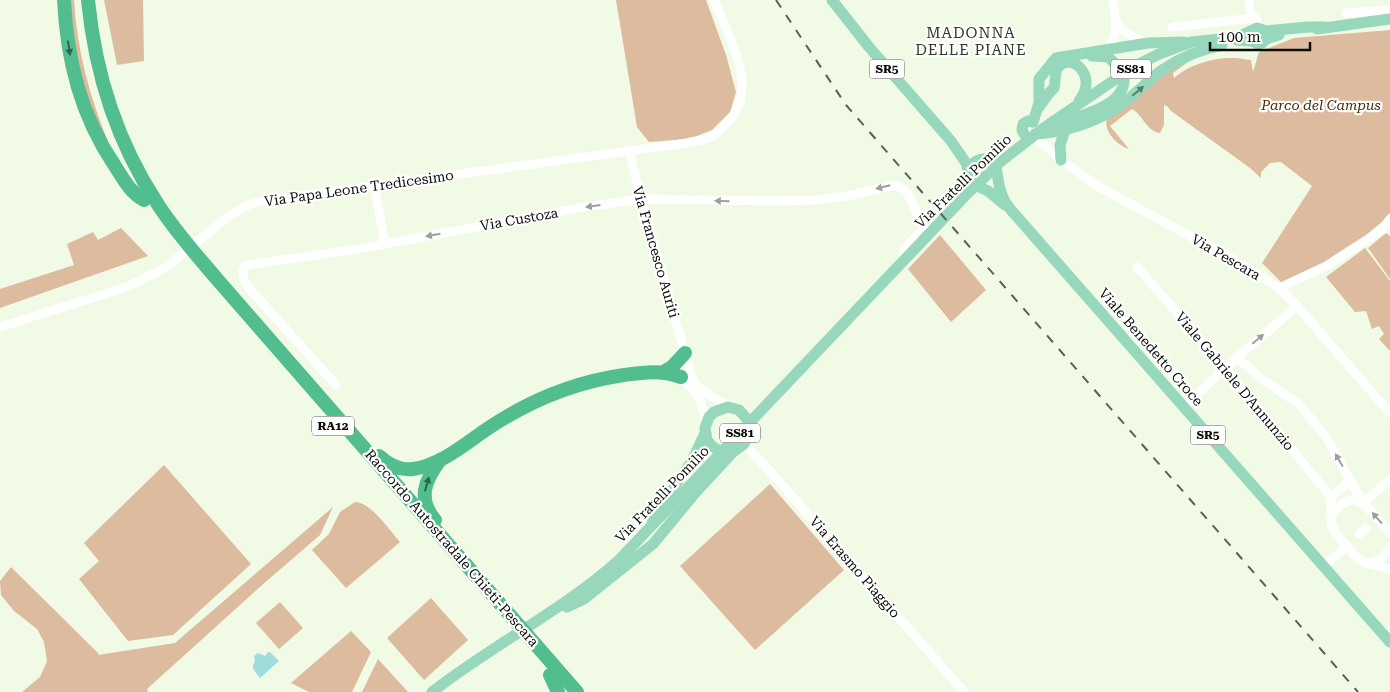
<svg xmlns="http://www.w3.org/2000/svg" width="1390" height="692" font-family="'Roboto Serif',serif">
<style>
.green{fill:#ddbb9e}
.water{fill:#9fdcdc}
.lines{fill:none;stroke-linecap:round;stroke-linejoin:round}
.minor{stroke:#fff;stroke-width:9}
.major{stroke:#97d8bc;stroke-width:11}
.highway{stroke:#52be8f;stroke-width:14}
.rail{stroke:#5a6055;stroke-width:2;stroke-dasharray:9 9;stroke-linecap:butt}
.oneway{fill:#2e664c}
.oneway2{fill:#587d6b}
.oneway3{fill:#9d9f9c}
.labels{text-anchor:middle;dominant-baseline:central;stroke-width:4.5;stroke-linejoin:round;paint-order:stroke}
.shield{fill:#fff;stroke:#545652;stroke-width:1}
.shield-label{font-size:12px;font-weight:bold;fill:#0b0e08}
.park-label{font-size:14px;font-style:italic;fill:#4f2b02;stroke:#fff}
.street-label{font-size:14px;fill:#0b0e08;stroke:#fff}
.neighbourhood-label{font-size:15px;letter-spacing:1px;fill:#313829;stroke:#fff}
</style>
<rect width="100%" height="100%" fill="#f0fae5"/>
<g class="green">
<path d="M66,0H74C77,51 90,99 110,146L85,105Z"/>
<polygon points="104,0 143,0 144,61 117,65"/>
<polygon points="616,0 706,0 726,55 736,92 730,112 712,130 689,139 649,142 637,127"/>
<path d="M1390,30V213L1384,220L1336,260L1282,283L1262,263L1312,186L1281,162L1270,163L1261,172V178L1250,168L1171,111L1167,106L1164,105V125L1160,133C1146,131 1143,115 1132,109L1110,126L1129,149C1117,145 1103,131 1107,118L1144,87L1190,59L1188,62L1173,73L1174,78C1189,64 1215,57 1235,58C1240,58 1246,60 1251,60L1253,72L1259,52L1294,38Z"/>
<polygon points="121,228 148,256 0,308 0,289 74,265 67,244 93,232 98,240"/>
<polygon points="1386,233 1390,236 1390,279 1368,248"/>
<polygon points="940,235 986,290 951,322 908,269"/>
<polygon points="1365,248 1390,281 1390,351 1379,339 1384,334 1379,326 1372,329 1366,311 1355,312 1326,277"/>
<polygon points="164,465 251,564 173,635 128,641 79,579 99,561 84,543"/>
<polygon points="770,484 844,570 755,650 680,566"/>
<path d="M355,502C371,502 390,531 400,542L346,588L312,550L329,534L340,512Z"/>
<polygon points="333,507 320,535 262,585 147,689 148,692 22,692 40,677 47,661 44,642 37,629 14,611 1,595 0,581 11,567 99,654 98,655 175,643"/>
<polygon points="431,598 468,640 424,680 387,638"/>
<polygon points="280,602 303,628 279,649 256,623"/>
<polygon points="351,631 371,652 352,692 309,692 291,683"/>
<polygon points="378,659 408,692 362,692"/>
</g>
<polygon class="water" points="268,652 270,652 279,661 260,678 253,669 253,665 255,661 254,656 258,653 265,656"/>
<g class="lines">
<g class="minor">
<polyline points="1249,0 1250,14 1256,18"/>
<polyline points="1346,13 1388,10"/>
<path d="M1115,22C1125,33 1133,38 1147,43"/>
<polyline points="1172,27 1256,18 1257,28"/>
<path d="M1109,48C1119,34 1115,16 1113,0"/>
<polyline points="1033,135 1061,160 1099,187 1229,257 1279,288 1297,306 1390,413"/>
<polyline points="629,150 641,199 692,378 697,385"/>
<polyline points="374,185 385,244"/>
<polyline points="1137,267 1225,368 1331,497 1331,517"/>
<polyline points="1279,288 1326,266 1382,230 1390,219"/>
<path d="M0,327L127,287L165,268L230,215L248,205L262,201L687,143C693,141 700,141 706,139C715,136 724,127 730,120C759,86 728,35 714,0"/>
<polyline points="1237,357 1264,381 1298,403 1326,437 1363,503"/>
<path d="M686,383C699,394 704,407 706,424"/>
<polyline points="692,383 717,400 732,407"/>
<path d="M336,385L248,287C243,281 240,271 247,265L358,249L584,207L641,199L777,201L816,200L852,195L894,185C915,190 912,214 925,227L904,249V263"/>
<polyline points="1184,407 1225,368 1297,306"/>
<polyline points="744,444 770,471 964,692"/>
<polyline points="1331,497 1345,485 1349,477"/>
<polyline points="1363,503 1390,479"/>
<path d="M1390,533C1372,513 1354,480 1331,517L1332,526L1336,534L1356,557L1365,563L1390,569"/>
<polyline points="1359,534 1366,528"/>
<path d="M1368,563C1378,562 1386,556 1390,547"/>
<polyline points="1323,567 1347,546"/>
</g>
<g class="major">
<polyline points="832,0 869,47 951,141 966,163 970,177 973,184 988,191 1005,205"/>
<polyline points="1317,29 1390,19"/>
<polyline points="1237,40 1252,41 1258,44 1262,43 1266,39 1279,35"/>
<polyline points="1092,56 1108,57 1119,67"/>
<path d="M1039,107L1050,92L1054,88C1056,82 1054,75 1057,69C1069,50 1100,75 1079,101"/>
<polyline points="1033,122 1039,103 1039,79 1056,58 1148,43 1184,42"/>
<path d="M1056,123C1077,117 1124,107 1124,80"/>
<polyline points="1024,134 1022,130 1023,124 1028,121 1033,122"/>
<path d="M1035,134C1062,132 1091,124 1115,109C1132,98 1146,82 1162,70C1180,58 1201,49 1222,45"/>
<polyline points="1061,160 1060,145 1065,130"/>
<path d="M969,172C971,166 973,162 979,160C1000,152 996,178 1000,189C1002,196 1006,204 1011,210L1390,642"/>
<polyline points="652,519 692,461 705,433"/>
<polyline points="567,607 584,599 653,544 696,492 733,452 744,444 749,434 750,429 747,419 739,410 728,407 714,412 709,417 705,428 707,440 712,446 718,450 729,452"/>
<path d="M432,692C492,645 562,611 619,560L966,195L999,163L1045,127L1135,66L1159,54L1191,42L1238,37L1257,28L1266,31L1308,27H1325"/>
</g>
<g class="highway">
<path d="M64,0C67,61 81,116 115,166C124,180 130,192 144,200"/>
<path d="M88,0C95,72 117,142 157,203C174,230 195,253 216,278L577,692"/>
<polyline points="663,372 672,367 685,353"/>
<path d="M379,456C389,465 400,471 413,469C442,465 467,442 490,427C531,400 575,382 624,375C646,372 660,370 681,377"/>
<path d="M435,520C417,499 425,480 440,460"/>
<polyline points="550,675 558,692"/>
</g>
<polyline class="rail" points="776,0 846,105 1358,692"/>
</g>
<defs><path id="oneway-solid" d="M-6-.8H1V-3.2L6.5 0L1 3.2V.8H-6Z" transform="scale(1.25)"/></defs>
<g class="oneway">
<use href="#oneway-solid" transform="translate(69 48) rotate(81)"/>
<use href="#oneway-solid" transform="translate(427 484) rotate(-74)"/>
</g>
<use class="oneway2" href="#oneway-solid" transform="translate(1138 91) rotate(-40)"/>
<g class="oneway3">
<use href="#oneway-solid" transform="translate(883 187) rotate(166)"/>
<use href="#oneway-solid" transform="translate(722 201) rotate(-179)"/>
<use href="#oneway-solid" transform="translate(593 206) rotate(172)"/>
<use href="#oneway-solid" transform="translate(433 235) rotate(170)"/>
<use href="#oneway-solid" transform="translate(1258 339) rotate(-40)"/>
<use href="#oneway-solid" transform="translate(1339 460) rotate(-120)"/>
<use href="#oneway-solid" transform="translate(1377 518) rotate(-131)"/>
</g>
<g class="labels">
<g class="shield">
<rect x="869.5" y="59.5" width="35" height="19" rx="4"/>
<rect x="1111" y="59.5" width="40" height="19" rx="4"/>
<rect x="312" y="416.5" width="42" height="19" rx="4"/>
<rect x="720" y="423.5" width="40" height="19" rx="4"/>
<rect x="1190.5" y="425.5" width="35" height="19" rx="4"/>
</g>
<g class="shield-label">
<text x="887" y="69">SR5</text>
<text x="1131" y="69">SS81</text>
<text x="333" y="426">RA12</text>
<text x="740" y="433">SS81</text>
<text x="1208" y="435">SR5</text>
</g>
<g class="park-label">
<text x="1321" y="105">Parco del Campus</text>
</g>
<g class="street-label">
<text transform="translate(963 181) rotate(-44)">Via Fratelli Pomilio</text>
<text transform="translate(359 188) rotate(-8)">Via Papa Leone Tredicesimo</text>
<text transform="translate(519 219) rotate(-10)">Via Custoza</text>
<text transform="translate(656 252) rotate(74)">Via Francesco Auriti</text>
<text transform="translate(1226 257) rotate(30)">Via Pescara</text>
<text transform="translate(1151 347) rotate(49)">Viale Benedetto Croce</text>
<text transform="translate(1235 381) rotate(50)">Viale Gabriele D'Annunzio</text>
<text transform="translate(662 494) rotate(-46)">Via Fratelli Pomilio</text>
<text transform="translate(452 548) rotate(49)">Raccordo Autostradale Chieti-Pescara</text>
<text transform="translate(855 567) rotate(49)">Via Erasmo Piaggio</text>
</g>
<g class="neighbourhood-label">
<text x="971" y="33">MADONNA<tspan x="971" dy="17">DELLE PIANE</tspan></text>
</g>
</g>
<path d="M1210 42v8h100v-8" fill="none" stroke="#0b0e08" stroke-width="2.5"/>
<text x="1218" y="42" font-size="15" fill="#0b0e08" stroke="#ffffff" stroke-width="4" paint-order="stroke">100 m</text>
</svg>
